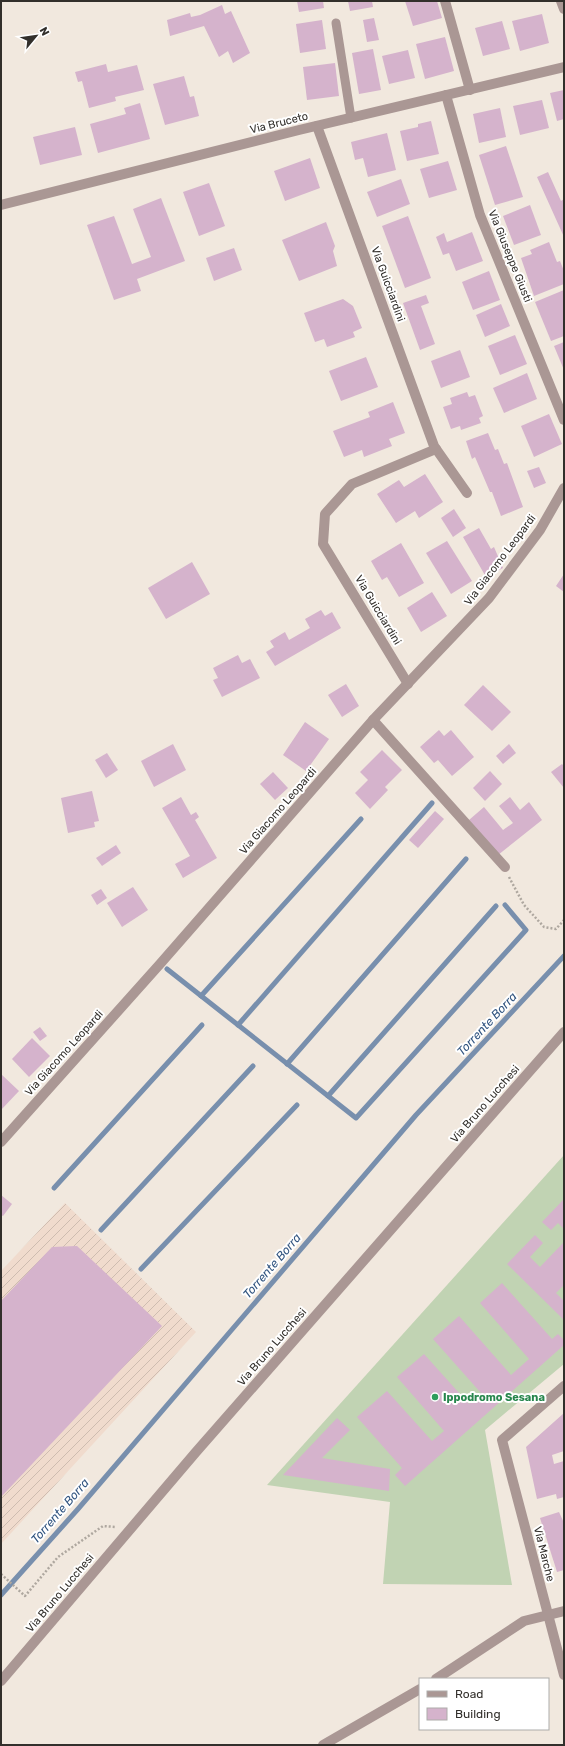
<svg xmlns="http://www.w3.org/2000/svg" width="565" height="1746" font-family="Rubik,sans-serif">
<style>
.industrial{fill:url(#industrial-furrows)}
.pitch{fill:#c1d3b3}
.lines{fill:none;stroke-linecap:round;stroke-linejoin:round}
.stream{stroke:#788fad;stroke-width:5}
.building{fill:#d5b3cc}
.path{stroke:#aea79f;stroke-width:2.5;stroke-dasharray:2 2;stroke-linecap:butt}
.service{stroke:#aa9794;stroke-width:9}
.minor{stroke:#aa9794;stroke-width:10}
.leisure-dot{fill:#2e9e5b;stroke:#fff;stroke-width:1.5}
.labels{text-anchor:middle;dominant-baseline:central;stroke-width:4;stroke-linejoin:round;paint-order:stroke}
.street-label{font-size:11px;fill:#322f2b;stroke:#fff}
.leisure-label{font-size:11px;font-weight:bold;fill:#27864d;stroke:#fff;text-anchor:start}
.water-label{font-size:12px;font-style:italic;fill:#325580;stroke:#fff}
</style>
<defs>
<pattern id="industrial-furrows" width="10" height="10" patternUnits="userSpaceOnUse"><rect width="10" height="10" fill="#f0dbcd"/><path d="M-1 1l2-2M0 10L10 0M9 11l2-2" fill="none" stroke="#cebcb0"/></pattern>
</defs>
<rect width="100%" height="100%" fill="#f1e8de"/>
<polygon class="industrial" points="65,1203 196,1332 1,1544 1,1271"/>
<polygon class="pitch" points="564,1155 564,1364 485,1430 512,1585 383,1584 390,1502 267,1485"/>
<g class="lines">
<g class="stream">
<polyline points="167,969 356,1118 526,930 505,905"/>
<polyline points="201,996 361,819"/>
<polyline points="238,1025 432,803"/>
<polyline points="287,1064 466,859"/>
<polyline points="328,1096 496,906"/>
<polyline points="54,1188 202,1025"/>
<polyline points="101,1230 253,1066"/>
<polyline points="141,1269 297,1105"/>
<polyline points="1,1595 78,1509 416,1115 564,956"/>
</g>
</g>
<g class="building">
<polygon points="297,1 323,1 324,8 299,12"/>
<polygon points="348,1 372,1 373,7 350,11"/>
<polygon points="405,1 437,1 442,18 413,26"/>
<polygon points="222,5 225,14 231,11 250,53 233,63 228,51 219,57 204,26 170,36 167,20 190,13 191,17 200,15"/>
<polygon points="542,14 549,43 520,51 512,21"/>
<polygon points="374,18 379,40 367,42 363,20"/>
<polygon points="322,20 326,49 300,53 296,24"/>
<polygon points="502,21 510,49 483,56 475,28"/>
<polygon points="445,37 454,71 425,79 416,44"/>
<polygon points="373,49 381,90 359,94 352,53"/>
<polygon points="408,50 415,78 389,84 382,56"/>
<polygon points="335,63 339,96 307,100 303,67"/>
<polygon points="106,64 108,72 137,65 144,90 115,97 116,101 89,108 82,81 78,82 75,72"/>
<polygon points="184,76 190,97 194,96 199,116 165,125 153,84"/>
<polygon points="564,90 564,119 557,121 550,93"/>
<polygon points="542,100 549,128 520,135 513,106"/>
<polygon points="140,103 150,139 98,153 90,124 126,114 124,108"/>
<polygon points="500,108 506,137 479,143 473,114"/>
<polygon points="431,121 439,154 407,161 400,131 418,127 418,124"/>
<polygon points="75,127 82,155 40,165 33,137"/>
<polygon points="387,133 396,170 368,177 363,158 355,160 351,142"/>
<polygon points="506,146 523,197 495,205 479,155"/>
<polygon points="310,158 320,188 285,201 274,171"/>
<polygon points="448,161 457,190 429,198 420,169"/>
<polygon points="548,172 561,201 564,199 564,237 537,177"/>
<polygon points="401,179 410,204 377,217 367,192"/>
<polygon points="209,183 225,226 199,236 183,192"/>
<polygon points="161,198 185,261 137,279 141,291 114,300 87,225 114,216 132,264 151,257 133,209"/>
<polygon points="530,205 541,235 514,245 503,216"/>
<polygon points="408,216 431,278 405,288 382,226"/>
<polygon points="326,222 335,246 333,251 337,266 299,281 282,240"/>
<polygon points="472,232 483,261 456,271 449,253 443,255 436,237 444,233 447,242"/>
<polygon points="549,242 557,262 560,261 564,271 564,284 534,296 521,258 532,254 530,250"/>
<polygon points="234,248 242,270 214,281 206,258"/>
<polygon points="489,271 500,300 473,310 462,282"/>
<polygon points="564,290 564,336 551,341 535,302"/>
<polygon points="426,295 429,303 421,306 435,344 420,350 403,303"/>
<polygon points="343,299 353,306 362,328 353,332 355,337 327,347 324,339 315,342 304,313"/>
<polygon points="501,304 510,326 485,337 476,315"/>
<polygon points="515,335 527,364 500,375 488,346"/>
<polygon points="564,342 564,370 554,346"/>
<polygon points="460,350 470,377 441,388 431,361"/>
<polygon points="366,357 378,387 341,401 329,371"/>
<polygon points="527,373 537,399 504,413 493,388"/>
<polygon points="467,392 469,397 475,395 483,416 479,418 481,423 461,430 460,426 451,429 443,407 452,404 450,398"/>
<polygon points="393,402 405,433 389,439 392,446 364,457 362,450 344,457 333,431 370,417 368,412"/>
<polygon points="549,414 562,444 534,457 521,426"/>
<polygon points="488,433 495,450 498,449 504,464 507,463 523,507 501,516 492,492 490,492 475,457 472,459 466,441"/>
<polygon points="539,467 546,483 534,488 527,471"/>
<polygon points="425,474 443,502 419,518 415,511 396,523 377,494 399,480 404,487"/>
<polygon points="454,509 466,528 453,537 441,518"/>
<polygon points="479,528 491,549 494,547 503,568 486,577 463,537"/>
<polygon points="447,541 472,581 451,594 426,553"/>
<polygon points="401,543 424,583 399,597 387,577 382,580 371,561"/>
<polygon points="192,562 210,594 166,619 148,588"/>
<polygon points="564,574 564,592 556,586"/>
<polygon points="432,592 447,616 421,632 407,608"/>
<polygon points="321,610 325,616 332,612 341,628 275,666 266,652 274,647 270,641 285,632 289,640 310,628 305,619"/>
<polygon points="238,655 242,663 250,659 260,678 222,697 213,680 218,678 213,668"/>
<polygon points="346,684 359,706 342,717 328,695"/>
<polygon points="483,685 511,712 492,731 464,705"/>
<polygon points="305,722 329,739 306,771 283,755"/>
<polygon points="439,730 444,736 451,730 474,757 452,776 438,760 434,763 420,747"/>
<polygon points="173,744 186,770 154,787 141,761"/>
<polygon points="509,744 516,753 503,764 496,756"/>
<polygon points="382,750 402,770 385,787 388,790 370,809 355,793 368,780 360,772"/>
<polygon points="107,753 118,770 106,778 95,760"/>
<polygon points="562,764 564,766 564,788 551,772"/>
<polygon points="490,771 502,784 485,801 473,788"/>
<polygon points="273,772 288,788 275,800 260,784"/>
<polygon points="92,791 99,821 94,822 95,827 68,833 61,798"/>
<polygon points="181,797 191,815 196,812 199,817 195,820 217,858 183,878 175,864 190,856 162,808"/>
<polygon points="510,797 520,810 529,802 542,820 498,855 469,820 484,807 503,830 513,823 499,806"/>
<polygon points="435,811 444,819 418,848 409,840"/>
<polygon points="116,845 121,853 102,866 96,858"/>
<polygon points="133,887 148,910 122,927 107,903"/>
<polygon points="101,889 107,898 97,905 91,895"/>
<polygon points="40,1027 47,1036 40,1041 33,1032"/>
<polygon points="32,1038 50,1056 29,1077 12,1059"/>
<polygon points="1,1074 19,1091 1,1110"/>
<polygon points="1,1195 12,1204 3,1216 1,1215"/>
<polygon points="564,1199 564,1229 558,1223 551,1230 542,1222"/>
<polygon points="535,1235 543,1243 530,1257 540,1267 564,1242 564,1285 556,1293 564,1301 564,1320 507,1264"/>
<polygon points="77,1246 162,1326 1,1497 1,1301 52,1247"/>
<polygon points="502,1283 552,1339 558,1334 564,1340 564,1345 405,1486 395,1475 402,1468 357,1417 387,1391 432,1441 444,1431 397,1377 424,1354 469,1404 481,1393 433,1339 459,1316 511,1375 529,1359 480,1303"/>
<polygon points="564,1413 564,1451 552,1455 554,1464 564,1461 564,1497 557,1499 556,1494 537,1499 526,1447"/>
<polygon points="337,1418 350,1430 322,1458 390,1469 389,1491 283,1475"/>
<polygon points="559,1512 564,1523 564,1570 557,1572 540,1518"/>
</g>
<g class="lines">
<g class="path">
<polyline points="509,877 524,905 544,927 556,929 564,920"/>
<polyline points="1,1574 25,1596 58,1557 103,1526 116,1527"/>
</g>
<polyline class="service" points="336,23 351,118"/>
<g class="minor">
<polyline points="445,1 470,90"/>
<polyline points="561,1 564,9"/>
<polyline points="446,95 480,215 564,420"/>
<polyline points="317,126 434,446 467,493"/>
<polyline points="1,205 299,130 564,67"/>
<polyline points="408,684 323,544 325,514 352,484 436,449"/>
<polyline points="373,720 505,867"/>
<polyline points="1,1142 160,964 373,720 489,598 540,530 564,488"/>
<polyline points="564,1386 502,1440 564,1675"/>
<polyline points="436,1679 524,1621 564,1611"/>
<polyline points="1,1681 196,1452 564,1032"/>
<polyline points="323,1745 420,1689"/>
</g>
</g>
<circle class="leisure-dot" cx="435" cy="1397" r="4"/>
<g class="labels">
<g class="street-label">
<text transform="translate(279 123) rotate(-14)">Via Bruceto</text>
<text transform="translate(510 256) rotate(68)">Via Giuseppe Giusti</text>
<text transform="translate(388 284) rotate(70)">Via Guicciardini</text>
<text transform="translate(500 560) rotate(-53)">Via Giacomo Leopardi</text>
<text transform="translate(378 610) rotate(59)">Via Guicciardini</text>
<text transform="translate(278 811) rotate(-49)">Via Giacomo Leopardi</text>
<text transform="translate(64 1053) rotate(-48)">Via Giacomo Leopardi</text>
<text transform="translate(485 1104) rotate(-49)">Via Bruno Lucchesi</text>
<text transform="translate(272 1347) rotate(-49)">Via Bruno Lucchesi</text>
<text transform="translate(544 1554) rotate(76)">Via Marche</text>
<text transform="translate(60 1593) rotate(-50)">Via Bruno Lucchesi</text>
</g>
<g class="leisure-label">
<text x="443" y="1397">Ippodromo Sesana</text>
</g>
<g class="water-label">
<text transform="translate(487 1024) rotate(-47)">Torrente Borra</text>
<text transform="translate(272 1266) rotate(-49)">Torrente Borra</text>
<text transform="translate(60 1511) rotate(-49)">Torrente Borra</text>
</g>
</g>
<rect width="565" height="1746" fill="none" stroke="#322f2b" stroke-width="4"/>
<rect x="419" y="1678" width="130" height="52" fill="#ffffff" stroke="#adacaa"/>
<rect x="427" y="1691" width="20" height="6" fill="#aa9794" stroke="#adacaa"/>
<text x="455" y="1698" font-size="12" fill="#322f2b">Road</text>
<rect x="427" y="1708" width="20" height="12" fill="#d5b3cc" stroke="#adacaa"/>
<text x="455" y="1718" font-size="12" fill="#322f2b">Building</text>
<g transform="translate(36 36) rotate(61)" stroke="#ffffff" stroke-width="3" paint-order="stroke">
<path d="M0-3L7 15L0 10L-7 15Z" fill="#322f2b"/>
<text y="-6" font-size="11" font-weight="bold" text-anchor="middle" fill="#322f2b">N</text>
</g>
</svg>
